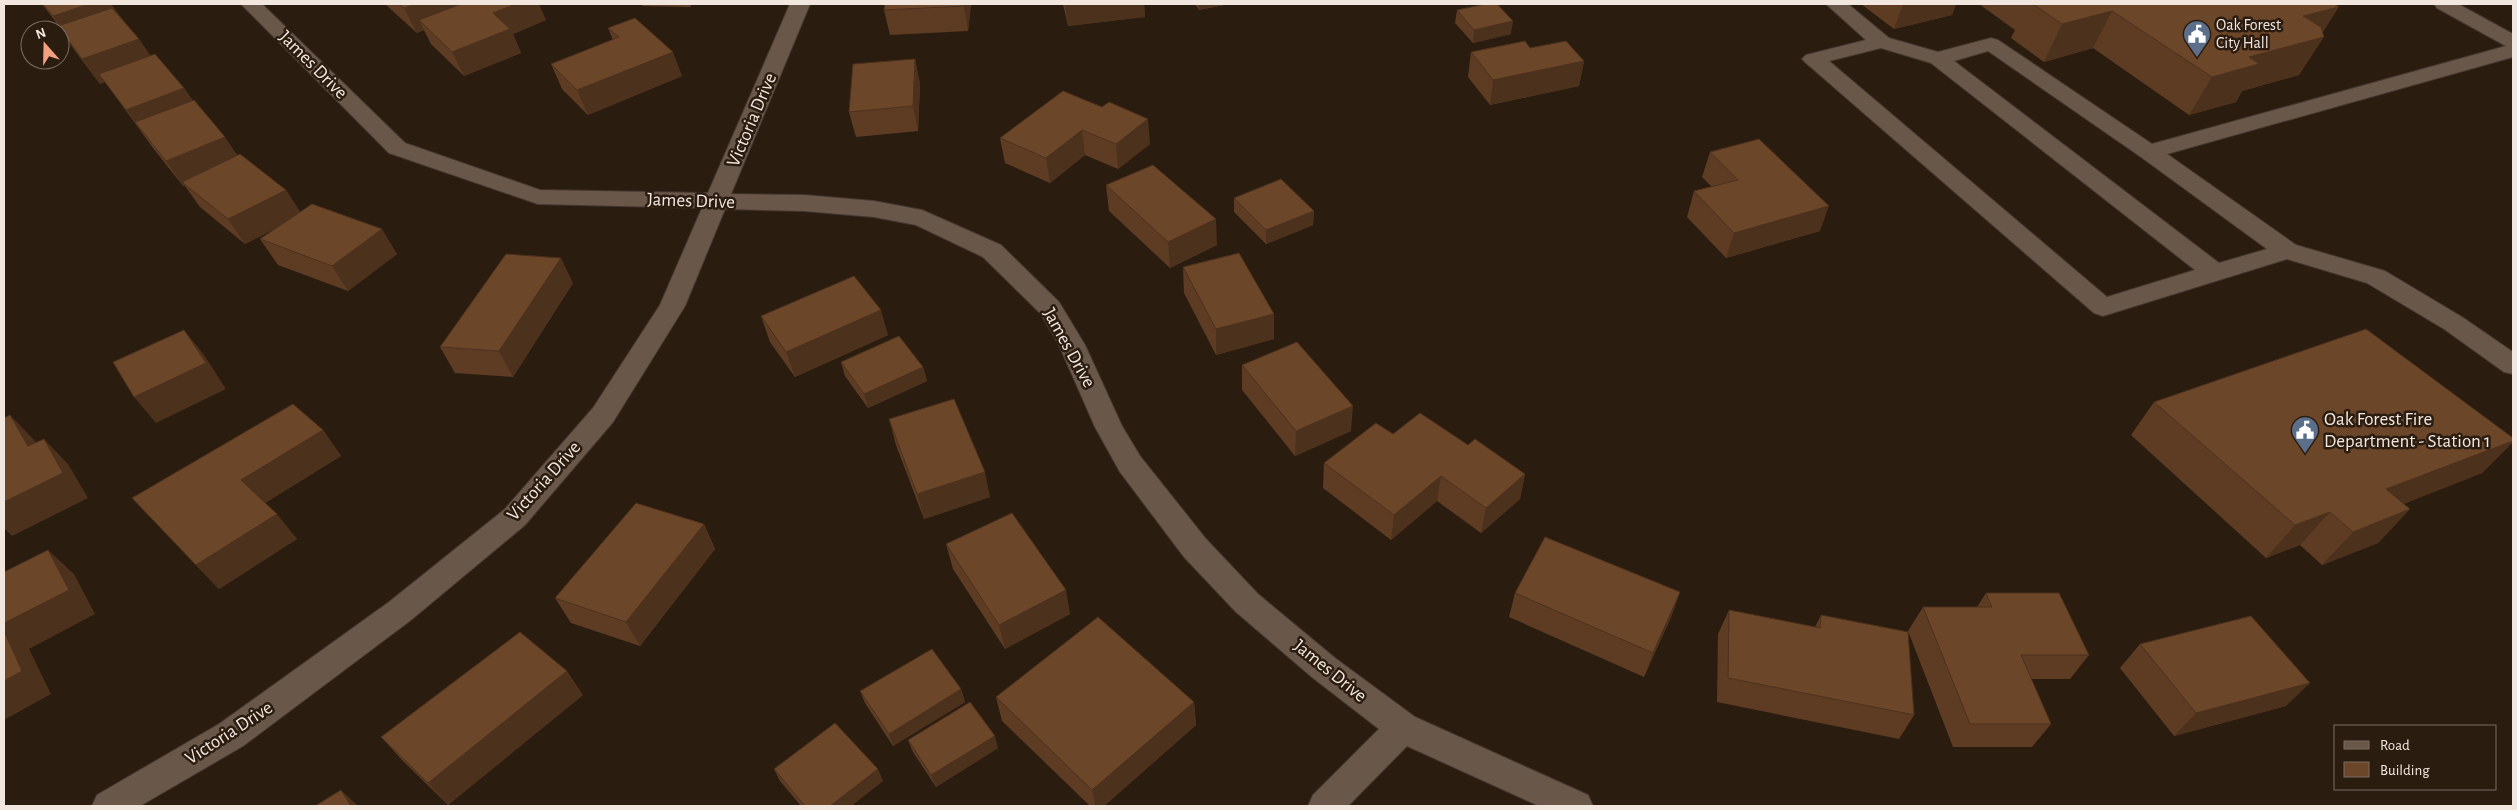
<svg xmlns="http://www.w3.org/2000/svg" width="2517" height="810" font-family="'Alegreya Sans',sans-serif">
<style>
.lines{fill:none;stroke-linecap:round;stroke-linejoin:round}
.minor-casing{stroke:#443831;stroke-width:2}
.minor{fill:#695749;fill-rule:evenodd}
.wall{fill:#5d3c23}
.shaded-wall{fill:#4c311d}
.building{fill:#6c4629;stroke:#4c311d}
.labels{text-anchor:middle;dominant-baseline:central;stroke-width:5;stroke-linejoin:round;paint-order:stroke}
.far-poi-label{font-size:16px;fill:#f2e7df;stroke:#2b1c10;text-anchor:start}
.street-label{font-size:19px;fill:#f2e7df;stroke:#2b1c10}
.poi-label{font-size:19px;fill:#f2e7df;stroke:#2b1c10;text-anchor:start}
</style>
<rect width="100%" height="100%" fill="#2b1c10"/>
<g class="lines">
<g class="minor-casing">
<g id="minor">
<polygon points="241,4 262,4 405,143 540,190 708,193 790,4 810,4 731,194 804,195 874,201 922,210 1001,245 1059,302 1085,345 1122,426 1140,456 1206,539 1258,594 1335,658 1415,717 1588,795 1593,806 1539,806 1407,746 1348,806 1308,806 1313,795 1379,729 1313,678 1236,612 1184,557 1120,472 1095,427 1059,345 1041,314 983,257 916,225 874,217 804,211 725,209 685,306 613,422 525,525 411,620 243,746 140,806 92,806 97,795 219,724 389,602 505,509 593,408 660,305 702,208 538,204 389,153"/>
<path d="M1826,4H1848L1889,38L1938,52L1991,38L1998,40L2152,144L2506,46L2437,8L2434,4H2458L2513,34V57L2167,154L2296,245L2385,271L2462,317L2513,352V374L2504,372L2444,329L2367,283L2287,259L2103,316L2094,313L1806,63L1802,59L1806,55L1866,40ZM1881,48L1931,63L2195,270L2107,297L1829,61ZM1988,51L2141,157L2267,249L2219,263L1954,61Z"/>
</g>
</g>
<use href="#minor" class="minor"/>
</g>
<g class="wall">
<polygon points="42,4 111,4 119,15 139,39 150,56 184,88 193,101 237,155 286,190 300,212 397,254 348,291 278,265 260,239 276,228 245,244 200,207 185,186 183,186 153,148 105,82 100,84 75,51 58,26 59,26"/>
<polygon points="385,4 459,4 546,20 513,34 521,53 464,76 431,44 424,30 417,33"/>
<polygon points="642,4 692,4 690,7 643,6"/>
<polygon points="885,4 971,4 968,31 890,35 884,10"/>
<polygon points="1063,4 1144,4 1145,17 1068,26"/>
<polygon points="1195,4 1229,4 1199,10"/>
<polygon points="1861,4 1956,4 1952,15 1894,29"/>
<polygon points="1979,4 2334,4 2323,32 2299,75 2242,91 2236,102 2189,115 2093,48 2044,62 2011,38 2015,30"/>
<polygon points="1457,10 1511,34 1473,43 1455,23"/>
<polygon points="608,28 682,76 588,115 562,89 551,64 613,40"/>
<polygon points="1471,52 1584,61 1579,86 1490,105 1468,77"/>
<polygon points="915,59 920,84 918,131 856,137 849,112"/>
<polygon points="1063,91 1150,144 1118,169 1085,155 1050,183 1005,163 1000,138"/>
<polygon points="1710,152 1820,231 1726,258 1687,217 1694,191 1712,187 1702,177"/>
<polygon points="1106,185 1217,245 1170,268 1109,211"/>
<polygon points="1234,198 1314,211 1313,225 1266,244 1234,212"/>
<polygon points="1183,267 1274,339 1216,355 1184,293"/>
<polygon points="573,283 513,377 455,373 440,347"/>
<polygon points="761,316 888,335 795,377 770,342"/>
<polygon points="841,362 923,367 927,381 868,408 845,376"/>
<polygon points="1242,365 1351,431 1295,456 1242,390"/>
<polygon points="2154,402 2513,438 2513,442 2482,473 2403,504 2410,509 2378,543 2322,565 2300,545 2266,558 2131,435"/>
<polygon points="889,419 990,497 924,519 896,445"/>
<polygon points="323,430 341,456 265,503 297,539 219,589 132,498"/>
<polygon points="1393,434 1468,445 1525,474 1520,499 1481,533 1437,501 1391,540 1323,488 1324,463"/>
<polygon points="704,524 715,549 640,646 571,623 555,598"/>
<polygon points="946,544 1070,614 1005,649 953,569"/>
<polygon points="1680,592 1671,617 1644,677 1509,617 1515,593"/>
<polygon points="1986,593 2089,655 2070,679 2031,679 2051,724 2032,747 1953,747 1908,631 1923,607 1977,607"/>
<polygon points="1729,610 1815,627 1821,615 1914,715 1899,739 1717,702 1718,634"/>
<polygon points="2140,644 2286,706 2174,736 2120,668"/>
<polygon points="961,689 965,702 893,746 865,703 860,691"/>
<polygon points="583,695 448,805 402,760 381,737"/>
<polygon points="996,697 1194,702 1196,725 1104,806 1090,806 1002,721"/>
<polygon points="908,740 998,748 936,787 913,752"/>
<polygon points="774,769 883,781 851,806 801,806 780,781"/>
</g>
<g class="shaded-wall">
<polygon points="89,4 111,4 123,22 70,41 53,16"/>
<polygon points="416,4 459,4 464,14 419,20 424,30 417,33 404,8"/>
<polygon points="516,4 539,4 546,20 513,34 521,53 464,76 452,52 493,13"/>
<polygon points="964,4 971,4 971,5 968,31 964,6"/>
<polygon points="1065,4 1144,4 1145,17 1068,26"/>
<polygon points="1198,4 1229,4 1199,10"/>
<polygon points="1903,4 1956,4 1952,15 1894,29"/>
<polygon points="2339,7 2319,38 2324,37 2299,75 2242,91 2236,102 2189,115 2212,77 2249,57 2303,16"/>
<polygon points="2112,11 2093,48 2044,62 2062,24"/>
<polygon points="1513,21 1511,34 1473,43 1474,30"/>
<polygon points="139,39 156,64 100,84 82,59"/>
<polygon points="673,52 682,76 588,115 577,90"/>
<polygon points="915,59 920,84 918,131 913,106"/>
<polygon points="1584,61 1579,86 1490,105 1493,80"/>
<polygon points="184,88 201,113 135,122 144,135 126,110"/>
<polygon points="1148,119 1150,144 1118,169 1116,144"/>
<polygon points="1082,130 1085,155 1050,183 1046,158"/>
<polygon points="225,137 242,162 182,182 185,186 183,186 166,161"/>
<polygon points="286,190 302,215 245,244 228,219"/>
<polygon points="1829,206 1820,231 1726,258 1734,233"/>
<polygon points="1314,211 1313,225 1266,244 1266,230"/>
<polygon points="1216,219 1217,245 1170,268 1168,242"/>
<polygon points="382,229 397,254 348,291 332,266"/>
<polygon points="561,258 573,283 513,377 499,351"/>
<polygon points="881,310 888,335 795,377 786,352"/>
<polygon points="1274,314 1274,339 1216,355 1216,329"/>
<polygon points="184,330 204,355 226,389 156,423 134,397"/>
<polygon points="923,367 927,381 868,408 864,394"/>
<polygon points="1353,406 1351,431 1295,456 1296,431"/>
<polygon points="10,415 34,440 53,471 28,446"/>
<polygon points="323,430 341,456 262,505 241,480"/>
<polygon points="44,439 68,464 88,498 12,536 4,528 4,502"/>
<polygon points="2513,441 2513,442 2482,473 2355,523 2386,489"/>
<polygon points="985,472 990,497 924,519 917,494"/>
<polygon points="1525,474 1520,499 1481,533 1486,508"/>
<polygon points="1441,476 1437,501 1391,540 1394,515"/>
<polygon points="2410,509 2378,543 2322,565 2353,532"/>
<polygon points="2330,512 2300,545 2266,558 2295,525"/>
<polygon points="277,514 297,539 219,589 196,565"/>
<polygon points="704,524 715,549 640,646 626,622"/>
<polygon points="48,550 74,574 95,614 29,649 51,694 4,720 4,623"/>
<polygon points="1066,590 1070,614 1005,649 999,625"/>
<polygon points="1680,592 1671,617 1644,677 1653,653"/>
<polygon points="567,671 583,695 448,805 428,783"/>
<polygon points="2310,683 2286,706 2174,736 2196,713"/>
<polygon points="961,689 965,702 893,746 889,734"/>
<polygon points="1194,702 1196,725 1104,806 1095,806 1092,790"/>
<polygon points="995,736 998,748 936,787 931,775"/>
<polygon points="878,769 883,781 851,806 830,806"/>
<polygon points="341,790 358,806 351,806"/>
</g>
<g class="building">
<polygon points="43,4 89,4 53,16"/>
<polygon points="399,4 416,4 404,8"/>
<polygon points="461,4 516,4 493,13 510,29 452,52 419,20"/>
<polygon points="885,4 964,4 964,6 884,10"/>
<polygon points="1486,4 1497,4 1513,21 1474,30 1457,10"/>
<polygon points="2033,4 2334,4 2339,7 2303,16 2321,27 2324,37 2249,57 2259,64 2212,77 2112,11 2062,24"/>
<polygon points="112,8 139,39 82,59 58,26"/>
<polygon points="635,18 673,52 577,90 551,64 619,37 608,28"/>
<polygon points="1525,41 1530,48 1566,41 1584,61 1493,80 1471,52"/>
<polygon points="155,54 184,88 126,110 99,74"/>
<polygon points="915,59 913,106 849,112 853,64"/>
<polygon points="1063,91 1102,107 1109,102 1148,119 1116,144 1082,130 1046,158 1000,138"/>
<polygon points="194,100 225,137 166,161 135,122"/>
<polygon points="1759,139 1829,206 1734,233 1694,191 1738,180 1710,152"/>
<polygon points="240,154 286,190 228,219 182,182"/>
<polygon points="1153,165 1216,219 1168,242 1106,185"/>
<polygon points="1281,179 1314,211 1266,230 1234,198"/>
<polygon points="312,204 382,229 332,266 260,239"/>
<polygon points="1239,253 1274,314 1216,329 1183,267"/>
<polygon points="506,254 561,258 499,351 440,347"/>
<polygon points="854,276 881,310 786,352 761,316"/>
<polygon points="2366,329 2513,438 2513,441 2386,489 2410,509 2353,532 2330,512 2295,525 2154,402"/>
<polygon points="184,330 206,363 134,397 113,362"/>
<polygon points="899,336 923,367 864,394 841,362"/>
<polygon points="1297,342 1353,406 1296,431 1242,365"/>
<polygon points="954,399 985,472 917,494 889,419"/>
<polygon points="293,404 323,430 241,480 277,514 196,565 132,498"/>
<polygon points="1420,413 1468,445 1475,439 1525,474 1486,508 1441,476 1394,515 1324,463 1376,423 1393,434"/>
<polygon points="10,415 28,446 44,439 63,473 4,502 4,418"/>
<polygon points="636,503 704,524 626,622 555,598"/>
<polygon points="1012,513 1066,590 999,625 946,544"/>
<polygon points="1545,537 1680,592 1653,653 1515,593"/>
<polygon points="48,550 69,590 4,623 4,572"/>
<polygon points="1986,593 2059,593 2089,655 2021,655 2051,724 1970,724 1923,607 1992,607"/>
<polygon points="1729,610 1820,628 1821,615 1908,632 1914,715 1728,678"/>
<polygon points="2251,616 2310,683 2196,713 2140,644"/>
<polygon points="1098,617 1194,702 1092,790 996,697"/>
<polygon points="4,631 22,671 4,681"/>
<polygon points="520,632 567,671 428,783 381,737"/>
<polygon points="932,649 961,689 889,734 860,691"/>
<polygon points="970,702 995,736 931,775 908,740"/>
<polygon points="835,723 878,769 830,806 805,806 774,769"/>
<polygon points="341,790 351,806 315,806"/>
</g>
<defs>
<g id="civic-pin" transform="scale(1.4375)"><path d="M0 17L-7.5 6A9.5 9.5 0 1 1 7.5 6Z" fill="#5c6f8a" stroke="#2b1c10"/><path d="M-.6-6.5H3V-4.5H.6V-3L4-1V1h2V6H-6V1h2V-1L-.6-3ZM-1.2 2.5V6h2.4V2.5Z" fill="#fff"/></g>
</defs>
<g fill-rule="evenodd">
<use href="#civic-pin" x="2197" y="34"/>
<use href="#civic-pin" x="2305" y="430"/>
</g>
<g class="labels">
<g class="far-poi-label">
<text x="2216" y="25">Oak Forest<tspan x="2216" dy="18">City Hall</tspan></text>
</g>
<g class="street-label">
<text transform="translate(313 65) rotate(45)">James Drive</text>
<text transform="translate(752 120) rotate(-67)">Victoria Drive</text>
<text transform="translate(691 201) rotate(2)">James Drive</text>
<text transform="translate(1069 348) rotate(61)">James Drive</text>
<text transform="translate(544 481) rotate(-48)">Victoria Drive</text>
<text transform="translate(1330 671) rotate(39)">James Drive</text>
<text transform="translate(229 733) rotate(-33)">Victoria Drive</text>
</g>
<g class="poi-label">
<text x="2324" y="419">Oak Forest Fire<tspan x="2324" dy="22">Department - Station 1</tspan></text>
</g>
</g>
<rect width="2517" height="810" fill="none" stroke="#f2e7df" stroke-width="10"/>
<rect x="2334" y="725" width="162" height="65" fill="#2b1c10" stroke="#7b6d63"/>
<rect x="2344" y="741" width="25" height="8" fill="#695749" stroke="#7b6d63"/>
<text x="2380" y="750" font-size="15" fill="#f2e7df">Road</text>
<rect x="2344" y="762" width="25" height="15" fill="#6c4629" stroke="#7b6d63"/>
<text x="2380" y="775" font-size="15" fill="#f2e7df">Building</text>
<g transform="translate(45 45) rotate(340)"><circle r="24" fill="#2b1c10" stroke="#7b6d63"/>
<path d="M0-4L9 19L0 12L-9 19Z" fill="#f2a07f"/>
<text y="-8" font-size="14" font-weight="bold" text-anchor="middle" fill="#f2e7df">N</text>
</g>
</svg>
